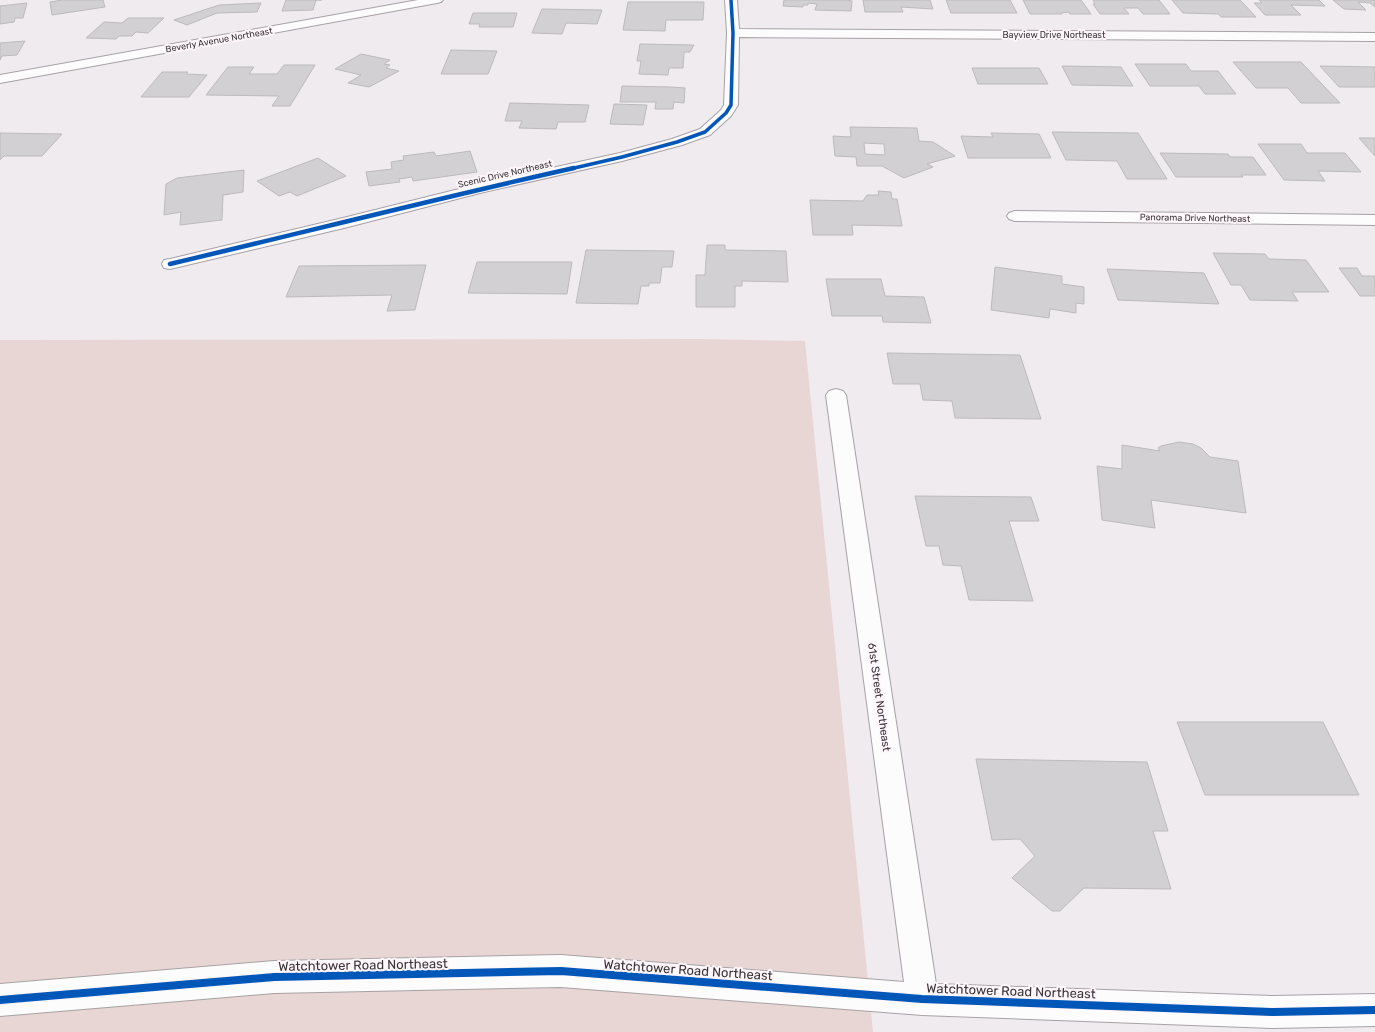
<svg xmlns="http://www.w3.org/2000/svg" width="1375" height="1032" font-family="Rubik,sans-serif">
<style>
.green{fill:#e8d6d5}
.building{fill:#d3d0d3;stroke:#bcbabd;fill-rule:evenodd}
.lines{fill:none;stroke-linecap:round;stroke-linejoin:round}
.street-casing{stroke:#a6a1a5;stroke-width:2}
.street{fill:#fdfcfd;fill-rule:evenodd}
.cycleway-far2-casing{stroke:#fef6fb;stroke-width:5}
.cycleway-far1-casing{stroke:#fef6fb;stroke-width:6}
.cycleway-casing{stroke:#fef6fb;stroke-width:10}
.cycleway-far2{stroke:#0057b8;stroke-width:3.5}
.cycleway-far1{stroke:#0057b8;stroke-width:4.5}
.cycleway{stroke:#0057b8;stroke-width:8}
.labels{text-anchor:middle;dominant-baseline:central;stroke-width:4;stroke-linejoin:round;paint-order:stroke}
.far-street-label{font-size:9px;fill:#383437;stroke:#fef6fb}
.street-label{font-size:11px;fill:#383437;stroke:#fef6fb}
.near-street-label{font-size:13px;fill:#383437;stroke:#fef6fb}
</style>
<rect width="100%" height="100%" fill="#f0ebef"/>
<polygon class="green" points="700,339 805,341 873,1032 0,1032 0,340"/>
<g class="building">
<polygon points="62,0 103,0 105,7 52,15 50,2"/>
<polygon points="286,0 322,0 316,0 313,10 282,11"/>
<polygon points="784,0 846,0 852,1 851,11 815,10 817,4 808,3 808,5 803,5 803,7 783,6"/>
<polygon points="863,0 930,0 933,9 901,7 903,12 865,12"/>
<polygon points="946,0 1010,0 1017,13 951,13"/>
<polygon points="1023,0 1081,0 1091,14 1070,14 1069,12 1061,13 1062,14 1030,14"/>
<polygon points="1093,0 1159,0 1170,14 1143,14 1138,8 1124,8 1129,14 1100,14 1093,4 1095,4"/>
<polygon points="1172,0 1240,0 1256,17 1221,17 1218,14 1183,13"/>
<polygon points="1259,0 1319,0 1325,6 1291,5 1301,15 1265,15 1254,3 1262,3"/>
<polygon points="1333,0 1375,0 1375,7 1370,3 1358,2 1366,10 1344,9"/>
<polygon points="628,2 704,2 703,20 666,20 665,31 623,30"/>
<polygon points="27,3 23,18 15,18 14,22 0,24 0,6"/>
<polygon points="261,3 257,12 217,13 187,25 174,20 219,5"/>
<polygon points="542,9 602,10 597,24 566,23 562,34 532,33"/>
<polygon points="473,13 517,13 513,27 479,27 480,24 469,24"/>
<polygon points="128,18 164,18 148,33 136,32 132,36 119,36 116,39 86,38 104,22 122,23"/>
<polygon points="25,41 17,55 2,56 0,60 0,43"/>
<polygon points="640,44 694,45 690,52 684,52 683,68 669,68 668,75 639,74 641,61 637,61"/>
<polygon points="451,50 497,51 488,74 441,74"/>
<polygon points="361,54 390,60 384,64 390,65 386,68 399,71 369,87 348,83 361,75 335,69"/>
<polygon points="1233,62 1301,62 1340,103 1301,103 1288,88 1256,88"/>
<polygon points="1135,64 1186,64 1191,71 1218,71 1236,94 1205,94 1199,86 1150,86"/>
<polygon points="284,65 315,65 290,106 272,106 279,96 206,95 228,67 254,67 249,74 277,74"/>
<polygon points="1062,66 1121,67 1133,86 1072,85"/>
<polygon points="1320,66 1375,67 1375,87 1339,87"/>
<polygon points="972,68 1039,68 1048,84 978,84"/>
<polygon points="162,72 188,72 186,74 207,75 189,97 141,97"/>
<polygon points="622,86 671,87 685,88 684,103 674,102 673,109 655,109 656,102 620,102"/>
<polygon points="510,103 589,105 585,122 558,122 556,129 519,128 522,121 505,121"/>
<polygon points="614,104 647,105 643,125 610,124"/>
<path d="M850,127L917,128L919,141L933,142L955,156L927,164L933,167L904,178L882,166H857L856,157L835,156L833,136L851,137ZM864,143L884,144L885,155L865,154Z"/>
<polygon points="1052,132 1138,133 1167,179 1127,179 1117,161 1066,160"/>
<polygon points="0,133 62,134 42,156 4,156 0,160"/>
<polygon points="991,133 1039,134 1051,158 968,158 961,136 993,137"/>
<polygon points="1359,138 1375,138 1375,156"/>
<polygon points="1258,144 1301,144 1307,153 1345,153 1361,172 1318,171 1325,181 1284,180"/>
<polygon points="470,151 477,172 413,181 412,177 399,179 400,182 369,186 366,172 392,169 391,162 404,160 403,156 434,152 436,156"/>
<polygon points="1160,153 1228,154 1230,157 1253,157 1266,175 1241,175 1243,177 1176,177"/>
<polygon points="318,158 346,176 297,196 290,192 279,196 257,181"/>
<polygon points="244,170 243,192 223,195 222,220 180,225 181,212 164,215 166,184 177,178"/>
<polygon points="878,191 891,192 892,199 897,199 902,226 852,225 853,235 813,235 810,200 863,201 867,195 879,195"/>
<polygon points="707,245 725,245 725,250 786,251 788,282 742,281 742,286 735,286 735,307 696,307 696,275 705,275"/>
<polygon points="586,250 674,251 672,267 662,267 660,283 649,283 649,286 641,286 638,304 576,303"/>
<polygon points="1213,253 1265,254 1269,259 1306,260 1329,292 1292,292 1298,301 1250,300 1241,285 1231,285"/>
<polygon points="477,262 572,262 567,294 468,293"/>
<polygon points="426,265 415,310 387,311 392,295 286,297 299,266"/>
<polygon points="995,267 1062,276 1062,284 1084,287 1084,304 1076,303 1076,313 1050,309 1049,318 991,310"/>
<polygon points="1339,268 1357,268 1362,276 1375,276 1375,296 1360,296"/>
<polygon points="1107,269 1204,273 1219,304 1118,300"/>
<polygon points="826,279 881,279 885,296 924,297 931,323 883,322 882,316 832,316"/>
<polygon points="887,353 1020,355 1041,419 955,418 952,401 923,400 920,384 893,384"/>
<polygon points="1179,442 1193,444 1201,448 1210,457 1238,461 1246,513 1151,500 1155,528 1102,520 1097,466 1122,469 1122,445 1160,451 1158,448 1161,446"/>
<polygon points="915,496 1031,497 1039,521 1009,521 1033,601 969,600 961,566 943,565 939,546 926,546"/>
<polygon points="1177,722 1323,722 1359,795 1205,795"/>
<polygon points="976,759 1147,762 1168,831 1153,831 1171,889 1084,888 1060,911 1052,911 1012,878 1035,856 1020,839 992,840"/>
</g>
<g class="lines">
<g class="street-casing">
<g id="street">
<polygon points="418,0 443,0 441,2 437,3 0,83 0,75"/>
<polygon points="725,0 737,0 739,29 1375,33 1375,41 739,37 738,105 731,116 710,135 682,145 622,161 484,192 344,228 170,269 164,268 162,264 164,260 170,259 343,218 483,183 620,153 672,139 700,129 721,110 724,105 727,33"/>
<polygon points="1015,211 1375,215 1375,225 1015,221 1009,219 1007,216 1009,213"/>
<polygon points="836,389 843,391 846,395 936,984 1273,996 1375,994 1375,1026 1273,1028 922,1015 561,987 274,993 0,1016 0,984 274,961 561,955 904,982 826,395 829,391"/>
</g>
</g>
<use href="#street" class="street"/>
<g class="cycleway-far2-casing">
<polyline id="cycleway-far2" points="570,169 622,157 677,142 705,132 726,113 731,105 733,33 731,0"/>
</g>
<g class="cycleway-far1-casing">
<path id="cycleway-far1" d="M170,264C305,232 439,198 574,168"/>
</g>
<g class="cycleway-casing">
<polyline id="cycleway" points="0,1000 274,977 561,971 922,999 1273,1012 1375,1010"/>
</g>
<use href="#cycleway-far2" class="cycleway-far2"/>
<use href="#cycleway-far1" class="cycleway-far1"/>
<use href="#cycleway" class="cycleway"/>
</g>
<g class="labels">
<g class="far-street-label">
<text x="1054" y="35">Bayview Drive Northeast</text>
<text transform="translate(219 40) rotate(-10)">Beverly Avenue Northeast</text>
<text transform="translate(505 174) rotate(-13)">Scenic Drive Northeast</text>
<text transform="translate(1195 218) rotate(1)">Panorama Drive Northeast</text>
</g>
<g class="street-label">
<text transform="translate(879 697) rotate(82)">61st Street Northeast</text>
</g>
<g class="near-street-label">
<text transform="translate(363 965) rotate(-1)">Watchtower Road Northeast</text>
<text transform="translate(688 970) rotate(4)">Watchtower Road Northeast</text>
<text transform="translate(1011 991) rotate(2)">Watchtower Road Northeast</text>
</g>
</g>
</svg>
